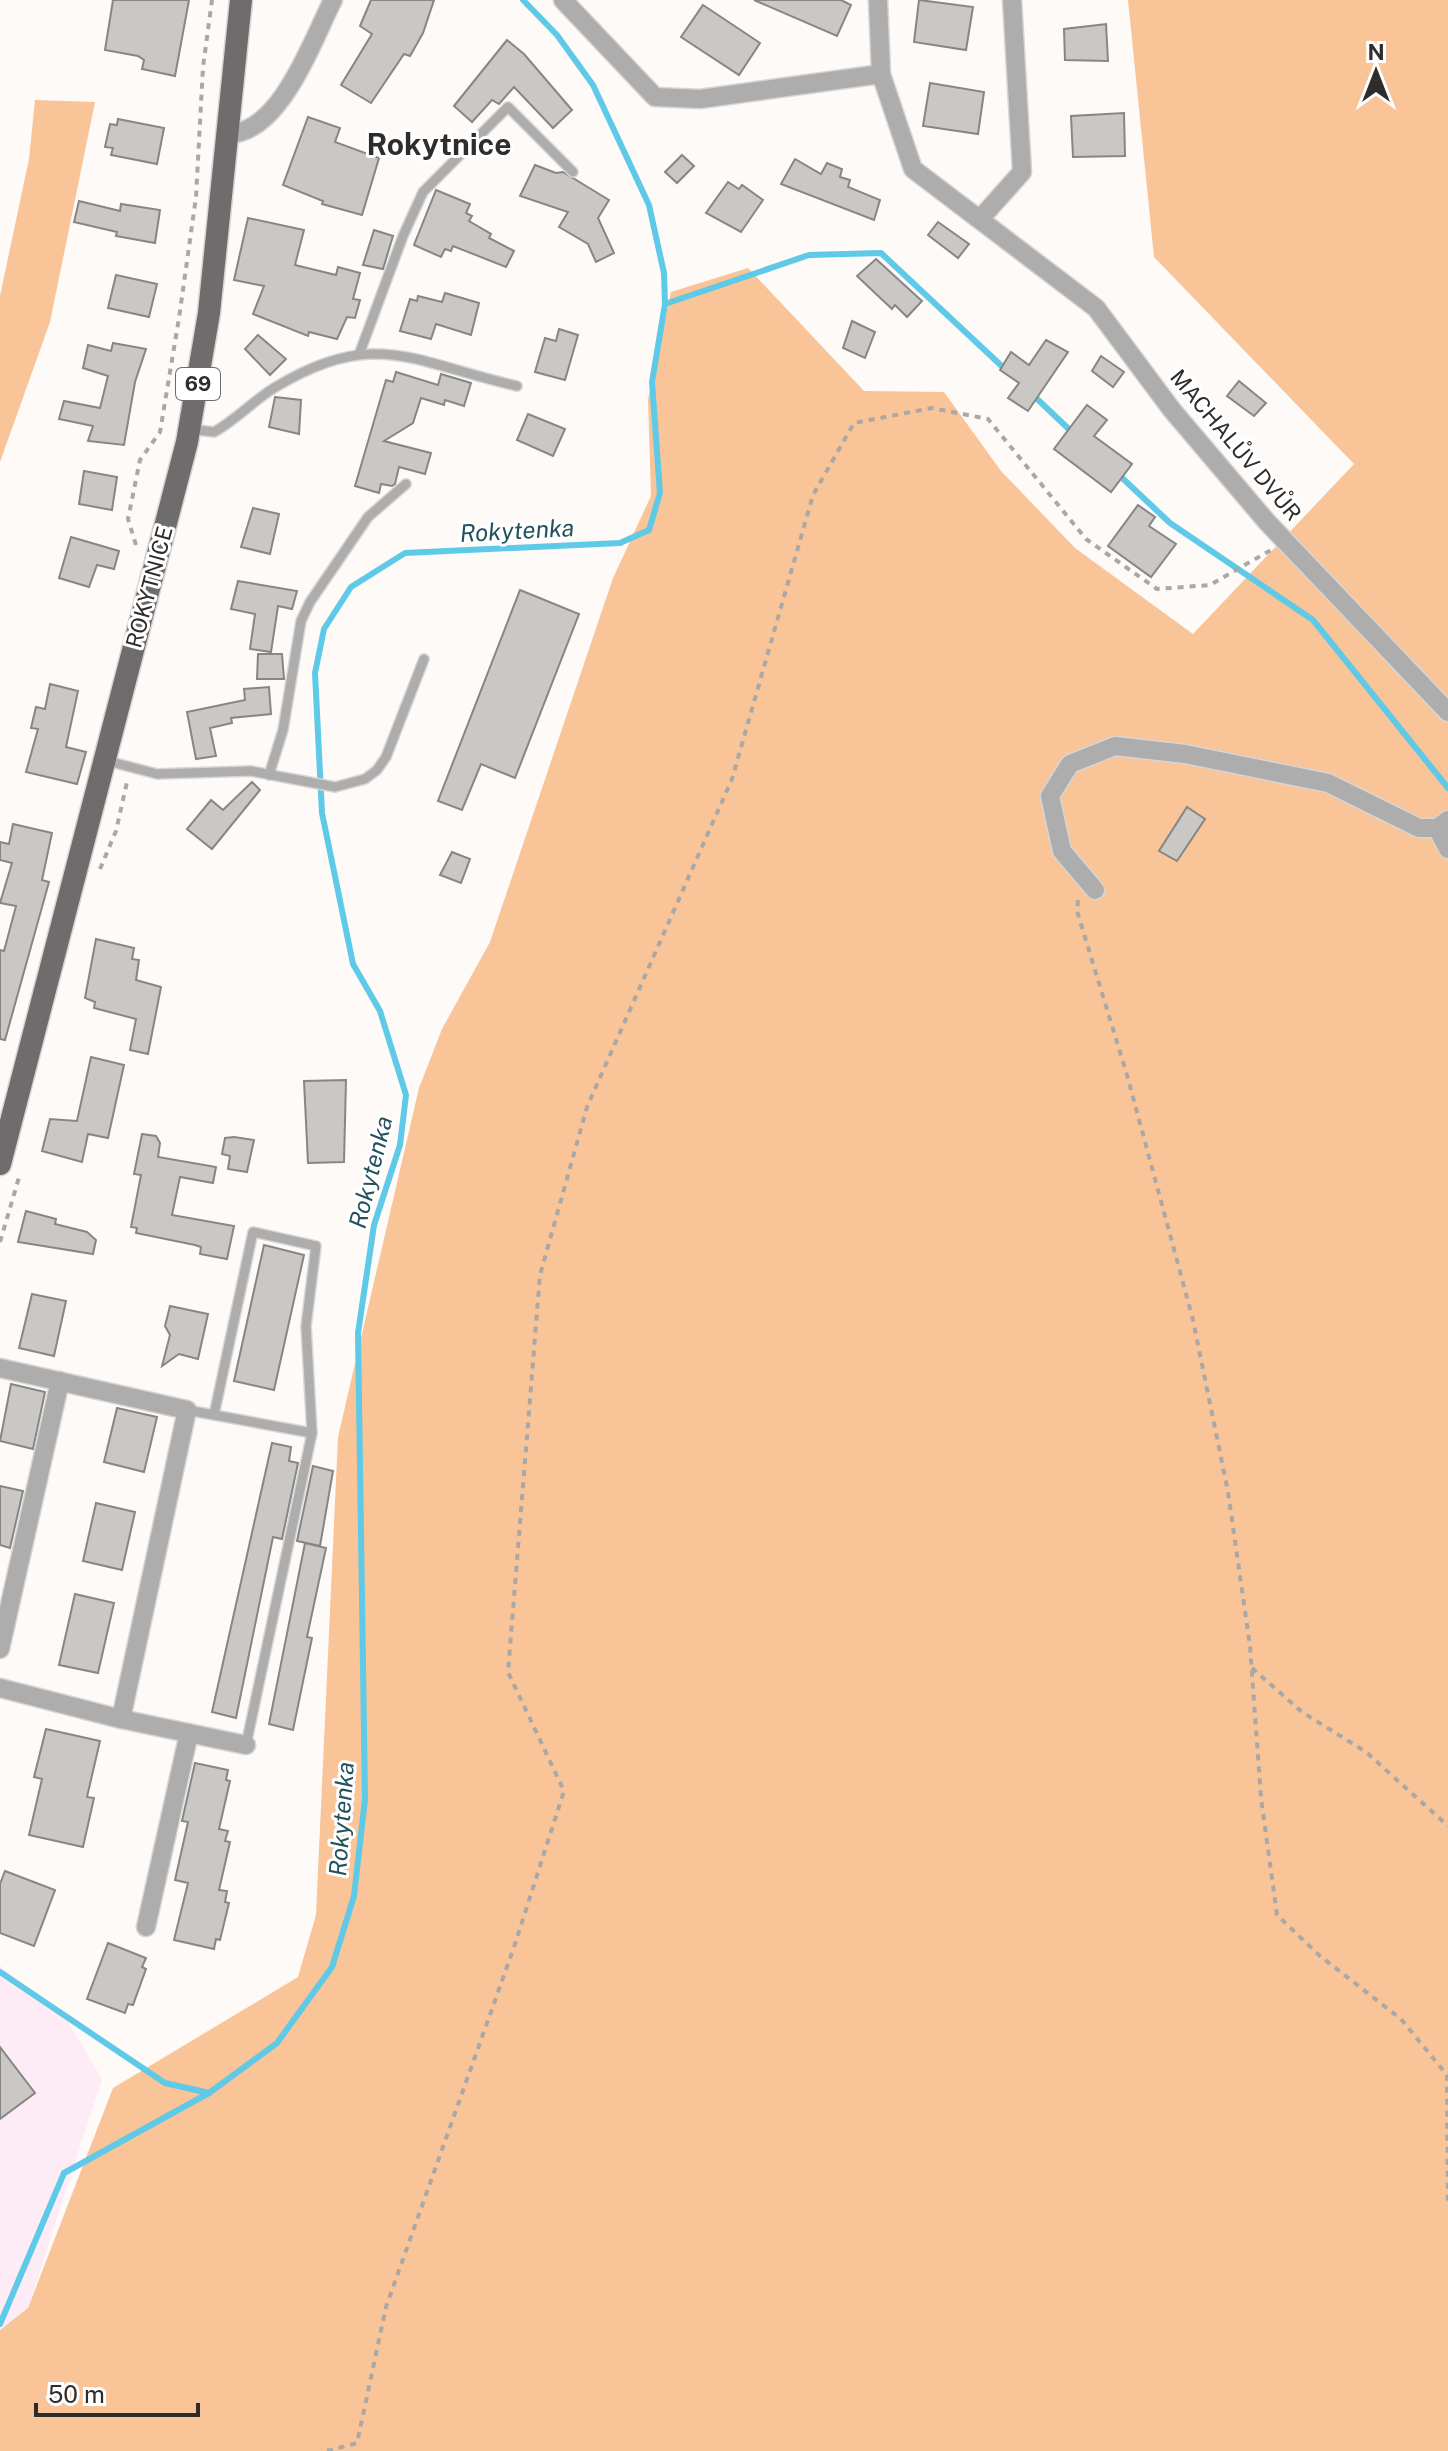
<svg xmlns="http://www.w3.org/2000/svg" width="1448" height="2451" font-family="'Public Sans',sans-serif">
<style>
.industrial{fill:#fdebf5}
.green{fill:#f8c498}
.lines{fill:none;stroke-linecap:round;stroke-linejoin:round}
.stream{stroke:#5fc9e8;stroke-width:6}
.building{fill:#cac8c5;stroke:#888684;stroke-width:2}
.service-casing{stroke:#d8d5d3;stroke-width:12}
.minor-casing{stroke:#d8d5d3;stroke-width:21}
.primary-casing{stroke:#d8d5d3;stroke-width:25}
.path{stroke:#aaa8a6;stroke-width:4;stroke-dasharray:6 6;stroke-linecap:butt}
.service{stroke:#aeadad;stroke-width:9}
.minor{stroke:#aeadad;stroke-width:18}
.primary{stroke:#6f6c6d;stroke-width:22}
.labels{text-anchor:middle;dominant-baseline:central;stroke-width:6;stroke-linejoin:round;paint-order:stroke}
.shield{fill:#fff;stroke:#6d6c6b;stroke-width:2}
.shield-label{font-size:20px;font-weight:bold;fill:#2e2d2c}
.street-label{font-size:22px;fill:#2e2d2c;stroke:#fff}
.water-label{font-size:24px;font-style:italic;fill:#23515e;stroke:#fff}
.district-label{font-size:30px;font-weight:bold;fill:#2e2d2c;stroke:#fff}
</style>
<rect width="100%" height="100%" fill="#fdfaf8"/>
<polygon class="industrial" points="0,1966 64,2015 102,2079 28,2308 0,2329"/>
<g class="green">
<polygon points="1128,0 1448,0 1448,2451 0,2451 0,2330 28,2308 113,2088 298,1977 316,1915 338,1437 419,1088 442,1029 490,942 613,578 651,496 648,399 671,292 748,268 864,391 944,392 1001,471 1075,548 1193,634 1354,464 1154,257"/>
<polygon points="35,100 95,102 50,322 0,462 0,296 29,159"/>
</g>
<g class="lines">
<g class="stream">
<polyline points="665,304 809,255 881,253 1007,371"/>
<polyline points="1033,395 1074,434"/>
<polyline points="1118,474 1170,523 1313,620 1448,788"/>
<polyline points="0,1972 165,2083 209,2093"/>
<polyline points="0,2324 64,2173 209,2093 277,2043 332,1967 354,1896 365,1799 358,1333 374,1225 400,1145 406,1095 380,1011 353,964 322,813 315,673 324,629 351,587 405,553 620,543 649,530 660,493 652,382 665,304 664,273 649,205 593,85 557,35 523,0"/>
</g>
</g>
<g class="building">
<polygon points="113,0 189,0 175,76 142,69 144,60 138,56 105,50"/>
<polygon points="371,0 434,0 423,33 410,56 404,54 371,103 341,85 372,34 360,26"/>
<polygon points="754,0 841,0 851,5 837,36"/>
<polygon points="919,0 973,7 966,50 914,42"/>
<polygon points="703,5 760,43 739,75 681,37"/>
<polygon points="1106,24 1108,61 1065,60 1064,29"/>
<polygon points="507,40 524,54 572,110 553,128 514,87 499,104 492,100 472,122 454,106"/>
<polygon points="930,83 984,92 978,134 923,126"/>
<polygon points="1124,113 1125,156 1073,157 1071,116"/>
<polygon points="308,117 340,128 335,142 379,158 362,215 322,204 323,201 283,185"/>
<polygon points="118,119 164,128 157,164 111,155 113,148 105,147 110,124 117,125"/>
<polygon points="682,155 694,166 677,183 665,172"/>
<polygon points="795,159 821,174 827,163 842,169 840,177 850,180 848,187 880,200 874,220 781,184"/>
<polygon points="535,165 556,173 563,172 609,200 598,218 614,253 596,262 588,244 559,227 568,212 520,196"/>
<polygon points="728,182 739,189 742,185 763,200 741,232 706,213"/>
<polygon points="436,190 470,204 466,213 472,216 469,221 491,234 489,238 514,251 506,267 453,246 451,251 445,249 441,257 414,245"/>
<polygon points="79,201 120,211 121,204 160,210 155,243 116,236 117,232 74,222"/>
<polygon points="248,218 304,230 295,265 336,275 338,267 360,273 353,299 360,300 355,318 347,317 337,339 309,332 308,336 253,314 264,286 234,280"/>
<polygon points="938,222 969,244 958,258 928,235"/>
<polygon points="374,230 393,236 383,269 363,265"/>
<polygon points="876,259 922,301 907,317 895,305 892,309 857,276"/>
<polygon points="116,275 157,284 149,317 108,308"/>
<polygon points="445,293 479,303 471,335 436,324 431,339 400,331 410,299 417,301 418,296 442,302"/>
<polygon points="852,321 875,332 865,358 843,348"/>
<polygon points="559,329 578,335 565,380 535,372 545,338 556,341"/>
<polygon points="258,335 286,359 270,375 245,349"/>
<polygon points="1046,340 1068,352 1028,411 1008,398 1019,383 1000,370 1011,352 1029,365"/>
<polygon points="113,343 146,349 135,382 124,445 88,441 93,426 59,419 64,401 100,408 108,376 83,368 88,345 111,351"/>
<polygon points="1101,356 1124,372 1113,387 1092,371"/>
<polygon points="396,372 438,385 441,374 471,383 464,406 445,400 444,405 421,398 413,423 384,441 431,453 425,474 399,467 395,484 392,486 381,484 379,493 355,486 386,380 393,382"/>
<polygon points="1239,381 1266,403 1254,416 1227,396"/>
<polygon points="275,397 301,400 299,434 269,427"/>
<polygon points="1087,405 1107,420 1094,436 1132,464 1111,492 1054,449"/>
<polygon points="528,414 565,429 553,456 517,440"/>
<polygon points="84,471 117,477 112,510 79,504"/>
<polygon points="1138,505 1155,517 1149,526 1176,544 1151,577 1108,546"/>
<polygon points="253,508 279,514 270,554 241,547"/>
<polygon points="71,537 119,551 114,569 97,565 89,587 59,578"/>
<polygon points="238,581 297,591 292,609 278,606 271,652 250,649 255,614 231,609"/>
<polygon points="520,590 579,614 515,778 481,764 462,810 438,801"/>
<polygon points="258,654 282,654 284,679 257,679"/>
<polygon points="50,684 78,691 66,747 86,752 77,784 26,772 38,729 31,728 36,707 45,709"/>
<polygon points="269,687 271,714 231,718 232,723 210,728 216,756 196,759 187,712 245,700 244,689"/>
<polygon points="252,782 260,790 212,849 187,829 211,800 223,810"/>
<polygon points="1187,807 1205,819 1177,861 1159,851"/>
<polygon points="13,824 52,833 42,880 49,882 5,1040 0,1039 0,950 4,951 16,906 0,903 12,863 0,860 0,842 9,844"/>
<polygon points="452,852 470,859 461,883 440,875"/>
<polygon points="96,939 134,948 132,959 139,960 136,980 161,987 148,1054 130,1050 136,1019 94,1008 95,1002 85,998"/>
<polygon points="91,1057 124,1065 108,1138 88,1134 82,1162 42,1151 50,1119 77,1121"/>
<polygon points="346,1080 344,1162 308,1163 304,1081"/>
<polygon points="142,1134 156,1136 160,1143 158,1157 216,1167 213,1183 180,1177 172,1215 234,1226 227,1259 200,1254 201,1247 195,1245 136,1233 137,1228 131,1227 141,1175 134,1174"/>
<polygon points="234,1137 254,1140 247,1172 228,1169 230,1156 222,1154 225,1138"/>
<polygon points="26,1211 56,1219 55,1224 87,1232 96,1240 93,1254 18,1242"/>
<polygon points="264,1245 304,1255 274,1390 234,1381"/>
<polygon points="32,1294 66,1301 54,1356 19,1348"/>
<polygon points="170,1306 208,1314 198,1359 179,1354 162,1366 170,1335 165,1326"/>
<polygon points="11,1384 45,1392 33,1449 0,1441"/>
<polygon points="117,1408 157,1417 144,1472 104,1462"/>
<polygon points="272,1443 291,1447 289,1461 298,1463 282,1539 273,1537 236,1718 212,1712"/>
<polygon points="313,1466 333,1471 320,1546 297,1541"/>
<polygon points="0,1486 23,1491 10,1548 0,1545"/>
<polygon points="96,1503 135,1512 122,1570 83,1561"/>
<polygon points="305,1543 326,1548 307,1637 312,1638 293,1730 269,1724"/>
<polygon points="75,1594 114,1603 98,1673 59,1665"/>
<polygon points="46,1729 100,1741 87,1797 94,1798 83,1847 29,1835 42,1779 34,1777"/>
<polygon points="195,1763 228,1770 226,1780 230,1781 219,1829 228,1831 225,1841 230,1842 219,1890 227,1891 225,1902 229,1903 220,1940 216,1939 214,1949 174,1940 188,1883 175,1880 188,1822 182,1821"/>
<polygon points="5,1871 55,1890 34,1946 0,1933 0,1884"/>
<polygon points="108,1943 146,1958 142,1967 146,1969 133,2005 128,2004 125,2013 87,1999"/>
<polygon points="0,2047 35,2093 0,2119"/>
</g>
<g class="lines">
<g class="service-casing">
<g id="service">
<polyline points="360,352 403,236 423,192 508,107 573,172"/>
<path d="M189,429L214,432C236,420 253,401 274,388C375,326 414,363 517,386"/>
<polyline points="104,760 157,774 251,771 335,787 365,779 377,770 386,757 424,659"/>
<polyline points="269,775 283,730 301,621 310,602 368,517 406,484"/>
<polyline points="187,1410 312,1433 246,1745"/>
<polyline points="214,1415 253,1232 316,1246 306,1326 312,1433"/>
</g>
</g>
<g class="minor-casing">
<g id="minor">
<polyline points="563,0 655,97 700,99 881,74 913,169 1096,308 1172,410 1267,522 1448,712"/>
<polyline points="878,0 881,74"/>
<path d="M229,134C281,132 312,41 333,0"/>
<polyline points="980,219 1022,172 1012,0"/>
<polyline points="1437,828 1448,849"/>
<polyline points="1095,890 1062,851 1050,796 1070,764 1115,746 1185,754 1328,783 1419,828 1437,828 1448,820"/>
<polyline points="0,1368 187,1410 121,1719 0,1688"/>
<polyline points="0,1649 60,1381"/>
<polyline points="121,1719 246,1745"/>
<polyline points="146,1927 189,1733"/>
</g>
</g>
<g class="primary-casing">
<polyline id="primary" points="0,1164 187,442 209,313 241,0"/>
</g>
<g class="path">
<polyline points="136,545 128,519 140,460 160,432 179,318 196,197 203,67 212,0"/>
<polyline points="100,869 116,831 127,782"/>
<polyline points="1078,900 1077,911 1127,1075 1193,1320 1228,1492 1250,1646 1261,1798 1277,1915 1320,1956 1401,2019 1447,2075 1448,2205"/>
<polyline points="0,1242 20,1174"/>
<polyline points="1252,1668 1302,1712 1366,1752 1448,1826"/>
<polyline points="327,2451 357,2443 386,2307 514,1947 564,1791 508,1672 540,1275 587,1107 732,779 813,495 854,423 932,408 988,419 1086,539 1157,589 1210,585 1271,550"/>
</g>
<use href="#service" class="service"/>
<use href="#minor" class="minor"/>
<use href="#primary" class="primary"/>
</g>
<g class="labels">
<rect class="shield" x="176" y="368" width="44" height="32" rx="6"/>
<g class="shield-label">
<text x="198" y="384">69</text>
</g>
<g class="street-label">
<text transform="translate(1236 445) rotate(50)">MACHALŮV DVŮR</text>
<text transform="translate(149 587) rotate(-75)">ROKYTNICE</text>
</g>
<g class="water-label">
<text transform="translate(517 530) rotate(-3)">Rokytenka</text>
<text transform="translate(370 1172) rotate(-76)">Rokytenka</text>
<text transform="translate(341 1819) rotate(-86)">Rokytenka</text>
</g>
<g class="district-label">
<text x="439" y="144">Rokytnice</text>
</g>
</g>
<g transform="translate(1376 72)" stroke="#ffffff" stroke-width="6" paint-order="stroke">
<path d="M0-6L14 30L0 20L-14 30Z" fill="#2e2d2c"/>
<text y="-12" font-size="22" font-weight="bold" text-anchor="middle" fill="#2e2d2c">N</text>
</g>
<path d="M36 2403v12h162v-12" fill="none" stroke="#2e2d2c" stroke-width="4"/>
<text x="48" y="2403" font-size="24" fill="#2e2d2c" stroke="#ffffff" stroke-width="6" paint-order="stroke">50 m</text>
</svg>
